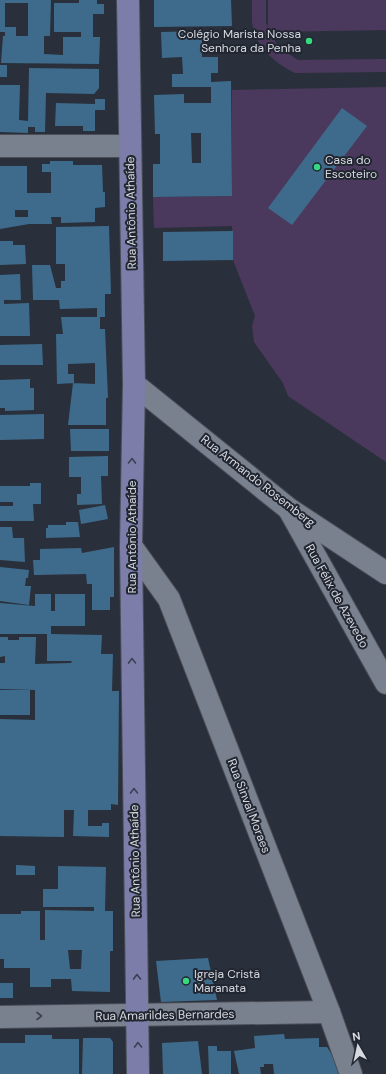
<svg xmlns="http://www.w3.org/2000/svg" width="386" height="1074" font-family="'DM Sans',sans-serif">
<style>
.green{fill:#4b395d}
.building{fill:#3e6b8b;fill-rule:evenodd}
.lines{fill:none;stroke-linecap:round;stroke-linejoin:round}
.minor-casing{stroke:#4a4e57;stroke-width:24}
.major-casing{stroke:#4a4e57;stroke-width:24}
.minor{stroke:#7a818e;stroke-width:22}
.major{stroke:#7c7da9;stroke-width:22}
.oneway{stroke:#3c4055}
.oneway2{stroke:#3c414d}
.poi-dot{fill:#36d880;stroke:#212631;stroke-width:1.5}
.labels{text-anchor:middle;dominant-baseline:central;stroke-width:4;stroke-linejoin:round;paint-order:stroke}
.poi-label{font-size:12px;fill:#d6d9e0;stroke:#212631;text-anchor:start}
.street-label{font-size:12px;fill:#d6d9e0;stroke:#212631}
</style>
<rect width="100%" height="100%" fill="#2a303b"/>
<g class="green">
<path d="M252,0H266V22L268,28V0H386V30L270,32L277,45L284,51L298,60L386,59V72L295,73C275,63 255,47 252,22C252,15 252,7 252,0Z"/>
<polygon points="386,87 386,462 288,396 283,383 254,342 252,326 255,316 233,260 232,226 154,228 153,197 232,196 232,90"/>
</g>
<g class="building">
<path d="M0,0H51L50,36H44V54L63,55V37H81V32H54V3H79V0H97V4H104V14H93V37H100L99,64L1,63L3,36H5V32H0ZM5,3H28V36H16V27H5Z"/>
<polygon points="154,0 231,0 232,26 154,27"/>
<path d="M202,31V57H218V73H211V82L231,81L232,196L153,197V164H160V134H155L154,95L184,94V103H211V87H172V74H183L182,57L162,58L161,32ZM191,133H201V163H192Z"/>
<rect x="0" y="65" width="7" height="12"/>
<polygon points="29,68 99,69 99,88 94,94 46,93 45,132 35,132 35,127 28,127 28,133 0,132 0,85 20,85 19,120 28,121"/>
<polygon points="95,99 105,99 105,110 95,110 95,131 83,131 83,126 55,126 56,103 95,104"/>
<polygon points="342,108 367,126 292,225 268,208"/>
<path d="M50,161H73V165H102L103,192H105V207L95,208V222L61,223V217H51L52,224H29L0,229V166H27V193H51V172H42V164H50ZM15,210H28V217H15Z"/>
<polygon points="109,226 111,294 105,294 105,317 100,317 100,329 105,329 108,398 106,398 106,425 68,425 73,383 95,384 95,363 68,364 68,374 74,374 74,383 57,384 56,334 63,334 61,317 97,317 97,308 60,309 59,300 33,300 32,265 50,265 56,288 61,288 61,281 65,281 65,264 56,264 56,227"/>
<polygon points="233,231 233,260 163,261 163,232"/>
<polygon points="0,241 13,241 13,245 25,245 26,264 0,265"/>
<polygon points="20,274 21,300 4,300 4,304 29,303 30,336 0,336 0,275"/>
<polygon points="42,344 43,365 0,365 0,345"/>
<polygon points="30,379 30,388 34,388 34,410 5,411 5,408 0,408 0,380"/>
<polygon points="44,414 44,439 0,440 0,415"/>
<polygon points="70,429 109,429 109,451 71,451"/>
<polygon points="108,456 108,476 101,476 102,504 77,505 77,494 81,494 81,477 69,477 69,457"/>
<polygon points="30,483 41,483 41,504 33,504 34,521 0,521 0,506 13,506 13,502 0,502 0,486 30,486"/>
<polygon points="105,505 108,519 81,524 79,510"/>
<polygon points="66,522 78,522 80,537 46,538 46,528 48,528 48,525 66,525"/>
<polygon points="0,527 12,527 13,538 24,538 25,562 0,560"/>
<polygon points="114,547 114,597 110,597 110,610 92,610 92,584 87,584 86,574 34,575 33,560 40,560 40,549 81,548 82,553"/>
<polygon points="0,567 29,570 28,578 26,578 25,586 31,586 29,605 0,601"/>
<polygon points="35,594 51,594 51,611 55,611 55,594 85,594 85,626 51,626 51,634 102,635 101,654 113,654 112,691 119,691 118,805 111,804 111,810 88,810 88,826 102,826 102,823 109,823 109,837 73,836 74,810 64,810 64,837 0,836 0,719 35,720 35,690 0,689 0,663 5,663 5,656 0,657 0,637 8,637 8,640 19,640 19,637 36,637 35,664 71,663 72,661 47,661 47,634 0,634 0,603 35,606"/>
<rect x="0" y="690" width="30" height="25"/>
<polygon points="16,865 35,866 35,875 16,875"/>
<path d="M58,866L106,867L105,911H113V951H110V992L72,991L71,979H51V987H30V968H4V959H0V914H21V911H40V940H45V910L94,911V907H43V889H58ZM68,950H82L81,969H70Z"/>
<polygon points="208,958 217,1000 161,1002 156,961"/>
<rect x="0" y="983" width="13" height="15"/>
<polygon points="284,1034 285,1039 319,1038 319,1047 327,1047 334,1058 339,1074 274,1074 273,1064 264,1064 264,1067 260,1067 261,1074 239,1074 234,1051 255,1048 254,1036"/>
<polygon points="25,1035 52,1035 52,1039 79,1039 79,1074 0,1074 0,1043 25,1043"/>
<polygon points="83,1038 110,1038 113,1042 113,1074 82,1074"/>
<polygon points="198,1041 202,1074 163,1074 162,1043"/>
<polygon points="208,1046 217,1046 217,1051 231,1051 231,1074 209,1074"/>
</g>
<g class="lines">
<g class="minor-casing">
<g id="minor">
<polyline points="0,146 130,146"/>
<polyline points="134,384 289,509 386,573"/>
<polyline points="290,511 386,683"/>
<polyline points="131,546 169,599 329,1012 351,1074"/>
<polyline points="0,1017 329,1012"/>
</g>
</g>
<g class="major-casing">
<polyline id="major" points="128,0 134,384 131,546 138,1074"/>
</g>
<use href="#minor" class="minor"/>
<use href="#major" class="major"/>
</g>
<defs><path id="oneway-chevron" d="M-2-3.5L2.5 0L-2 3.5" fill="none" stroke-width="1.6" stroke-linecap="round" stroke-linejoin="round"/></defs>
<g class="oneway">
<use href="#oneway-chevron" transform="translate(132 461) rotate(-89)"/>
<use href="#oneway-chevron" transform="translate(132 661) rotate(-91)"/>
<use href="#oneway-chevron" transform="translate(134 791) rotate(-91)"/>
<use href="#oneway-chevron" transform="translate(137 977) rotate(-91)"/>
<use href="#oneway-chevron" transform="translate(138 1045) rotate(-91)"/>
</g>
<use class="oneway2" href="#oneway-chevron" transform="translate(39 1016)"/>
<g class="poi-dot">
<circle cx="309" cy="41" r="4"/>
<circle cx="317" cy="167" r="4"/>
<circle cx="186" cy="981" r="4"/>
</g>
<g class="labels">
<g class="poi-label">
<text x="301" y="34" text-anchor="end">Colégio Marista Nossa<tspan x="301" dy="14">Senhora da Penha</tspan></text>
<text x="325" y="160">Casa do<tspan x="325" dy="14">Escoteiro</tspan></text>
<text x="194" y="974">Igreja Cristã<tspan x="194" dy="14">Maranata</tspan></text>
</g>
<g class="street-label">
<text transform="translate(131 213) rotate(-91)">Rua Antônio Athaíde</text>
<text transform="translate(258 481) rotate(38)">Rua Armando Rosemberg</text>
<text transform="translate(132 537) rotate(-90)">Rua Antônio Athaíde</text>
<text transform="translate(337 596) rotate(61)">Rua Félix de Azevedo</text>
<text transform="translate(249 806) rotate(69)">Rua Sinval Moraes</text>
<text transform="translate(135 861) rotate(-91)">Rua Antônio Athaíde</text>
<text transform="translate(165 1015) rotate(-1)">Rua Amarildes Bernardes</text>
</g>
</g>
<g transform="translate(358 1046) rotate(351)" stroke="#212631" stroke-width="3" paint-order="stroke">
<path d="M0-3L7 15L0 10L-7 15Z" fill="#d6d9e0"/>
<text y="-6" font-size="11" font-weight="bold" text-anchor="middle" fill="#d6d9e0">N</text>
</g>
</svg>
